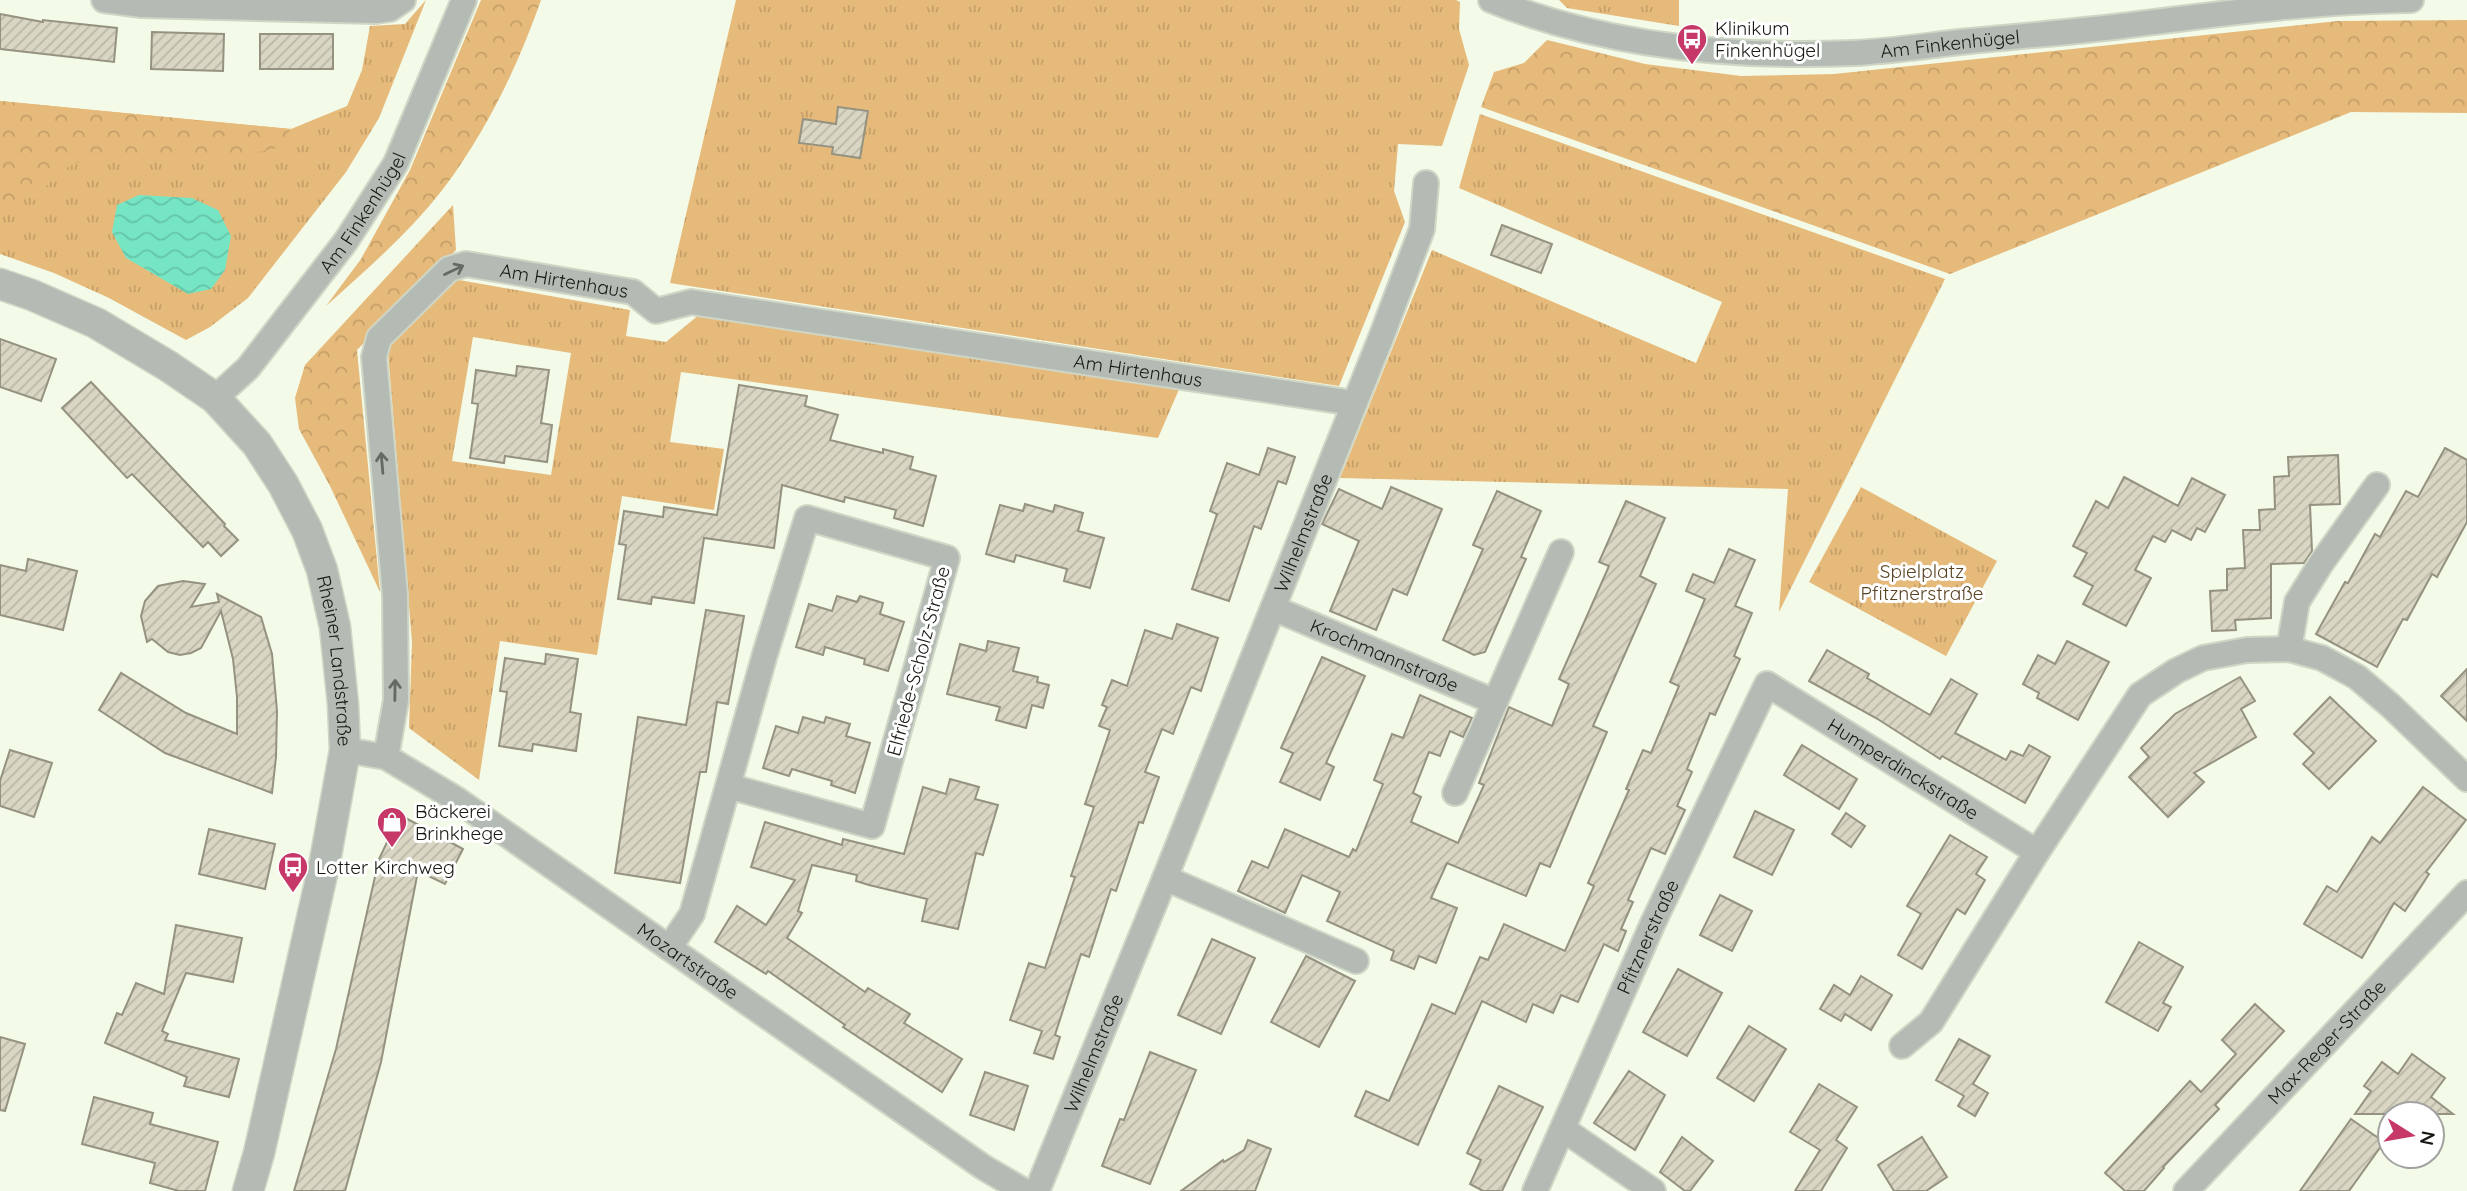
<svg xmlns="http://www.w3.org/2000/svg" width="2467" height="1191" font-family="Quicksand,sans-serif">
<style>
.grass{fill:url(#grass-tufts);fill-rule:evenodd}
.forest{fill:url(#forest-crowns)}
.water{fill:url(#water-waves)}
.building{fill:url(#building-hatch);stroke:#959281;stroke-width:2}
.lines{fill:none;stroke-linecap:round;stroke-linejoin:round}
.minor-casing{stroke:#d0d6c5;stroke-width:28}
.tertiary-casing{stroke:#d0d6c5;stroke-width:33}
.minor{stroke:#b4bbb5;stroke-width:24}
.tertiary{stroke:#b4bbb5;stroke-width:30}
.oneway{stroke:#666a64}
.labels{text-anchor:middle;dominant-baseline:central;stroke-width:6;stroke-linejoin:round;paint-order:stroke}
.poi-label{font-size:19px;fill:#171913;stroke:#fff;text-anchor:start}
.street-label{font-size:19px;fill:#171913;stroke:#fff}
.park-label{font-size:19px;fill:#594322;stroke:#fff}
</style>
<defs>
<pattern id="grass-tufts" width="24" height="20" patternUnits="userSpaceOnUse" patternTransform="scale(1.75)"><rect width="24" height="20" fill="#e6ba7a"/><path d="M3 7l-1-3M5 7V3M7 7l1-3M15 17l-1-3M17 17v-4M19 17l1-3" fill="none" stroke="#c59f69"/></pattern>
<pattern id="forest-crowns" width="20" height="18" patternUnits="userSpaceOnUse" patternTransform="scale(1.75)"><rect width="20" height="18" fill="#e6ba7a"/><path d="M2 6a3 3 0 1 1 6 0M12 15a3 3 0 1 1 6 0" fill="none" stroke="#c59f69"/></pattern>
<pattern id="water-waves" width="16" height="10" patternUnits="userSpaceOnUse" patternTransform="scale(1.75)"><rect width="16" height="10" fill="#76e5c4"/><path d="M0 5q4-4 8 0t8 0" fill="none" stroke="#65c4a8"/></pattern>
<pattern id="building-hatch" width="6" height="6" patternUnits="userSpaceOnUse" patternTransform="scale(1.75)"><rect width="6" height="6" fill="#d9d6c4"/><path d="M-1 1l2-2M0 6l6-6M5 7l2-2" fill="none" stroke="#bab7a8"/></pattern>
</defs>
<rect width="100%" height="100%" fill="#f3fae7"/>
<g class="grass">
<polygon points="426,0 379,118 346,172 248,298 210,327 186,340 109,298 54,273 0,254 0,101 291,129 347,106 362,70 370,26 405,24"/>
<polygon points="736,0 1456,0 1460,2 1459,29 1469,65 1442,146 1398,144 1394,191 1405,222 1339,386 670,283"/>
<polygon points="1559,0 1679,0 1679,26 1567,8"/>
<polygon points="1480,114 1945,279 1779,612 1788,489 1340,478 1432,250 1696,363 1722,302 1459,188"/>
<path d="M448,278L630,310L626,336L666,342L700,314L1180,387L1158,438L681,372L670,442L724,449L714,510L622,496L597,655L500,641L479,780L409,728L412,642L387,340ZM473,337L571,353L551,475L452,461Z"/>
<polygon points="1861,487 1997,561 1946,656 1809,582"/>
</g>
<g class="forest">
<path d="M481,0H541C518,66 486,132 443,189C410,232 367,269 326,306L361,259L410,170Z"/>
<polygon points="2467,20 2467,113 2351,112 1950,274 1481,107 1494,72 1524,63 1547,40 1645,64 1741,76 1834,74 2338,21"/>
<path d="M0,101L291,129L277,148C230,159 180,157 132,159C118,159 102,158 88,160C45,167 51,207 0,200Z"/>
<polygon points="453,205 456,250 357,350 380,592 330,486 299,429 295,398 305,365"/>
</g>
<polygon class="water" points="139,195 192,198 218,210 231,236 225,270 211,289 188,294 126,258 112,232 117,205"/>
<g class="building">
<polygon points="0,14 43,22 43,20 117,28 114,62 0,49"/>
<polygon points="152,32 224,34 223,71 151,69"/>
<rect x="260" y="34" width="73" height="35"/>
<polygon points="838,107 868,111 860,158 832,154 833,147 799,143 803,119 836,124"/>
<polygon points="1502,225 1552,244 1541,273 1491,255"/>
<polygon points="0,339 56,359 41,401 0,387"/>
<polygon points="517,366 549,370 541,423 552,425 547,462 505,456 504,463 470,458 478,404 472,403 476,370 516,376"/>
<polygon points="91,382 225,524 224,526 238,540 221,556 208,542 203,547 132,474 127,478 62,408"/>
<polygon points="739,385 807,396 805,406 838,415 830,440 883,453 883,449 913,457 910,469 936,476 923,526 894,518 896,510 845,497 844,502 782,485 774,548 704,538 694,603 652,597 651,604 618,599 626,545 619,544 624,511 663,517 664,507 717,515"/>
<polygon points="1268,448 1295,457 1286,484 1278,481 1261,529 1254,526 1229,601 1192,589 1217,514 1210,511 1227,463 1259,475"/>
<polygon points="2445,448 2467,460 2467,522 2437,577 2432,574 2407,620 2403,619 2377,667 2316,634 2345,582 2348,583 2375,534 2380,537 2406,491 2418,497"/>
<polygon points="2338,455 2340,504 2310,505 2312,551 2304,563 2271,564 2271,618 2235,620 2236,630 2212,631 2210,591 2227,590 2227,569 2245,568 2243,530 2260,530 2259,510 2275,509 2274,477 2289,476 2288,457"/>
<polygon points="2124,477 2178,506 2192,478 2225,495 2205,532 2197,528 2191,540 2172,530 2165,542 2153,536 2135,570 2151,578 2126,626 2083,604 2093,586 2074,576 2087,553 2073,546 2096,501 2108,508"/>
<polygon points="1391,487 1442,509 1407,595 1393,589 1376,630 1330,611 1359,541 1322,524 1339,489 1382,509"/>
<polygon points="1497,491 1541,511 1521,557 1526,559 1485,652 1474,655 1443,640 1483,549 1473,545"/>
<polygon points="1626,501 1665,518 1640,576 1656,584 1593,726 1607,732 1550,867 1540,863 1526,896 1447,863 1431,898 1457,908 1436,963 1419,956 1414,969 1391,960 1394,951 1327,921 1340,892 1302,875 1285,913 1238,891 1252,861 1268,868 1285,829 1349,857 1353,849 1356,851 1383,784 1374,780 1392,734 1403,738 1420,695 1472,718 1463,737 1450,731 1440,756 1429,752 1413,793 1421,797 1411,822 1458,843 1484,785 1479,783 1509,707 1552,726 1569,684 1559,679 1609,566 1599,562"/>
<polygon points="1025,504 1053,512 1055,505 1083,513 1078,531 1104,538 1090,588 1064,581 1067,569 1016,555 1014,562 986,554 1000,505 1023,511"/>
<polygon points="1729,549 1755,560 1735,606 1752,613 1734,656 1740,659 1715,715 1710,713 1687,769 1692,772 1677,806 1685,810 1665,854 1651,848 1628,900 1633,902 1621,929 1626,931 1618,951 1604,944 1578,1002 1561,995 1553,1013 1533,1004 1526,1022 1482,1001 1418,1145 1355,1116 1366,1091 1389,1101 1432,1004 1455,1014 1480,957 1488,960 1504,924 1565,951 1594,886 1588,883 1629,790 1626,789 1643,750 1651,753 1679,686 1670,682 1705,599 1686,591 1693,574 1714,583"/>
<polygon points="28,559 77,571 63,630 0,615 0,565 26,571"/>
<polygon points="183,581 205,584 191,607 219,602 217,594 261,617 272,654 277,711 276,757 272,793 165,753 99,710 121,673 186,713 237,734 237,697 233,659 221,611 201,648 191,653 180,655 168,652 152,639 147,642 141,616 145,601 158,586"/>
<polygon points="837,596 857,602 860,596 883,603 880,614 904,622 888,671 864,664 865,659 825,647 823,655 796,647 809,604 832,611"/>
<polygon points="706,610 744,616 728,704 717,702 706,772 700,772 680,883 615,873 638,717 686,725"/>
<polygon points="1177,624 1218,638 1201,691 1191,687 1173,734 1162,729 1145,772 1159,777 1143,823 1139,822 1116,891 1111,889 1089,957 1081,954 1055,1035 1060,1037 1053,1059 1034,1053 1042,1031 1010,1020 1029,963 1045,968 1075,877 1071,876 1094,807 1085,804 1110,730 1099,726 1107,707 1102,705 1112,680 1127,686 1145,630 1172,639"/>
<polygon points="988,641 1019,648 1013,671 1038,677 1037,682 1049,685 1043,708 1032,705 1026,728 996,720 1000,707 947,694 960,644 986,651"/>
<polygon points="2067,641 2109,662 2078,720 2037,698 2039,693 2023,684 2038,655 2055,664"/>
<polygon points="1827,650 1869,674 1867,678 1930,715 1951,679 1977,694 1955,733 2006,760 2011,751 2023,756 2029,745 2050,757 2025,803 1942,756 1940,759 1876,718 1809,681"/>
<polygon points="546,654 578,659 570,712 581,714 576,751 533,744 532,751 499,746 507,692 500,691 505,658 545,664"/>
<polygon points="1322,657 1365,676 1326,763 1334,767 1320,800 1280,782 1293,753 1281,748"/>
<polygon points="2467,669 2467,721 2441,696"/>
<polygon points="2240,677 2255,701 2241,709 2256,737 2194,773 2204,782 2168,817 2129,777 2149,757 2141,748 2175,714"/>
<polygon points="2330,697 2376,741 2329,789 2303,764 2314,753 2294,734"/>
<polygon points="803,717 824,723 826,717 850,724 846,736 870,743 855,793 831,785 832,781 792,769 789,776 763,768 776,726 798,733"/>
<polygon points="1802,745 1857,779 1839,809 1784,775"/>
<polygon points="10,750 52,763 34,817 0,806 0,781"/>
<polygon points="950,779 979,787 975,799 998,805 983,855 976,853 958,929 922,921 927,899 869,885 856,881 857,875 812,865 798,911 802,913 787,938 865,992 868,988 910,1014 904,1023 962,1059 942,1092 843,1027 845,1025 768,971 766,974 715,942 737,906 766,925 795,880 751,867 765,822 842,845 843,839 904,854 923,787 946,794"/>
<polygon points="2423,787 2466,820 2426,872 2429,874 2405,911 2394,903 2362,958 2304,924 2327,886 2337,892 2372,837 2380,843"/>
<polygon points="1755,811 1794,830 1772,875 1734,857"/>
<polygon points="1846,813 1865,826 1851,847 1832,834"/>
<polygon points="400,815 463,849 445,884 418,871 381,1062 345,1191 294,1191 336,1049 379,859"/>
<polygon points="209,829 275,844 265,889 199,874"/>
<polygon points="1950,835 1987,857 1976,874 1985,880 1965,914 1957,909 1922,969 1898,955 1921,914 1907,906"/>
<polygon points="1720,895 1752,911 1732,951 1700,935"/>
<polygon points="176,925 242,938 233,982 186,973 162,1031 168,1034 165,1040 239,1059 229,1097 184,1086 187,1077 105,1043 117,1013 122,1015 136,983 164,994"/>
<polygon points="1212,939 1255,958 1221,1034 1178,1015"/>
<polygon points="2139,942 2183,967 2163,1003 2171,1007 2158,1031 2106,1002"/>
<polygon points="1306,956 1355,981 1319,1047 1271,1022"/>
<polygon points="1678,969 1722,993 1687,1056 1643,1032"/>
<polygon points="1861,976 1892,995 1871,1030 1845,1014 1841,1021 1820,1009 1834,985 1850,995"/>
<polygon points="2255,1004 2284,1031 2215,1105 2219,1109 2163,1167 2164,1168 2144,1191 2125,1191 2105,1173 2190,1081 2201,1092 2236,1054 2222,1040"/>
<polygon points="1749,1026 1786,1049 1754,1101 1717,1078"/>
<polygon points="0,1037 25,1044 5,1111 0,1110"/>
<polygon points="1959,1039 1990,1056 1973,1084 1988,1093 1975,1116 1958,1106 1964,1096 1936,1080"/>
<polygon points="1150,1052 1196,1070 1150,1184 1102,1166 1120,1119 1124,1120"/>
<polygon points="2412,1054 2445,1078 2431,1097 2453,1114 2355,1114 2371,1091 2364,1086 2382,1062 2398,1074"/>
<polygon points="1629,1071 1665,1095 1635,1150 1594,1123"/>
<polygon points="985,1072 1028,1086 1014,1130 970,1115"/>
<polygon points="1819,1084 1857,1107 1836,1140 1847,1148 1821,1191 1795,1191 1820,1150 1790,1132"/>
<polygon points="1499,1086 1543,1107 1502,1191 1483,1191 1470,1184 1481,1160 1467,1153"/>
<polygon points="94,1097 153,1113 150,1124 218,1142 205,1191 179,1191 150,1183 155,1163 82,1144"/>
<polygon points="2351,1119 2384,1142 2349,1191 2300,1191"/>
<polygon points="1682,1137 1713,1161 1690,1191 1685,1191 1660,1172"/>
<polygon points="1922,1137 1947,1177 1926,1191 1894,1191 1878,1165"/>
<polygon points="1248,1140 1271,1149 1255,1191 1181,1191 1223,1160 1224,1162 1244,1150"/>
</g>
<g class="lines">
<g class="minor-casing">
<g id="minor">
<polyline points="104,0 142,5 376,11 390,9 403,0"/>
<path id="s1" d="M1491,0C1604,46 1733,58 1854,53C1893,51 1931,45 1970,41C2021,36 2072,32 2122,26C2219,14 2314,1 2411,0"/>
<path id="s2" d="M215,398L248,368L346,241L396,163L464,0"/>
<path id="s3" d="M1273,608L1495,702"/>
<polyline points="2289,649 2297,602 2320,565 2377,485"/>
<path id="s4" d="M345,750L386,757L456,799L983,1167L1024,1191"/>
<path id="s5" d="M386,757L396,700L395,595L374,357L379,338L449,269L466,264L633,292L656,311L691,302L1353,403"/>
<polyline points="1455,793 1561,552"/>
<polyline points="1165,878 1356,961"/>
<polyline points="669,948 692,914 765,654 807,518 947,558 872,826 728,786"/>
<polyline points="1902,1046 1931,1022 2037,852 2140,695 2176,671 2203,658 2247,650 2289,649 2322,658 2357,677 2391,706 2467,779"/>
<polyline points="1563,1129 1653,1191"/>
<path id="s6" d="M1037,1191L1165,878L1382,335L1422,229L1426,183"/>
<path id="s7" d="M1535,1191L1653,923L1767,684L2037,852"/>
<path id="s8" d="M2186,1191L2467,893"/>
</g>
</g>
<g class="tertiary-casing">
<g id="tertiary">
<path id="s9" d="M0,284L32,295L96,323L168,366L215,398L257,444L283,484L307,530L322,570L335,627L343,704L345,750L325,861L259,1153L248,1191"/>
</g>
</g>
<use href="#minor" class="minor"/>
<use href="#tertiary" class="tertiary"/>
</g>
<defs><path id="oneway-shaft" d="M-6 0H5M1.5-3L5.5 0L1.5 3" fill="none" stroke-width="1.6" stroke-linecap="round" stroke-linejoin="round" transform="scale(1.75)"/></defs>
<g class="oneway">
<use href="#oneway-shaft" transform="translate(454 270) rotate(-26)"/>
<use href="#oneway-shaft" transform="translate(382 463) rotate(-95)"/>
<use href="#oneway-shaft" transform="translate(395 690) rotate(-89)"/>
</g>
<defs>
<g id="bus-pin" transform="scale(1.575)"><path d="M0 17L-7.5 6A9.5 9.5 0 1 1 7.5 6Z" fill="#c53868" stroke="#fff"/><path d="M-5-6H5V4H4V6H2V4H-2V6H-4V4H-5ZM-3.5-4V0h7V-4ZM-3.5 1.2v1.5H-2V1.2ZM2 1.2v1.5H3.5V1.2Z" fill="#fff"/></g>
<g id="shop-pin" transform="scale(1.575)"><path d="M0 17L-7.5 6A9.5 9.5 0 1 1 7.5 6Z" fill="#c53868" stroke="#fff"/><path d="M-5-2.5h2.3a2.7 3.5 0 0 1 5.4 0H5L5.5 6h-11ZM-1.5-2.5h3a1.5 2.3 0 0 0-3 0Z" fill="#fff"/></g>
</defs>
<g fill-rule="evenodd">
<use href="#bus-pin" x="1692" y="39"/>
<use href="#shop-pin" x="392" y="822"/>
<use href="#bus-pin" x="293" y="867"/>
</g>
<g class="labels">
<g class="poi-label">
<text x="1715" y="28">Klinikum<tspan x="1715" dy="22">Finkenhügel</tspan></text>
<text x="415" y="811">Bäckerei<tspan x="415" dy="22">Brinkhege</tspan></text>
<text x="316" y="867">Lotter Kirchweg</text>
</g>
<g class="street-label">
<text stroke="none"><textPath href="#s1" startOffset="466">Am Finkenhügel</textPath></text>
<text stroke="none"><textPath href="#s2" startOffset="238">Am Finkenhügel</textPath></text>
<text stroke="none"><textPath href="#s5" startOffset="637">Am Hirtenhaus</textPath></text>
<text stroke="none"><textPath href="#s5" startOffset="1225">Am Hirtenhaus</textPath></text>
<text stroke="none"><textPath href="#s6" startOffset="710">Wilhelmstraße</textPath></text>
<text stroke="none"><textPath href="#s3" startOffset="121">Krochmannstraße</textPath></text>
<text stroke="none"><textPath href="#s9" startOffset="541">Rheiner Landstraße</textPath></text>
<text transform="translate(918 661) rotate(-75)">Elfriede-Scholz-Straße</text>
<text stroke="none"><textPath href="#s7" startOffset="718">Humperdinckstraße</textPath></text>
<text stroke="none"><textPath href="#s7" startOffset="278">Pfitznerstraße</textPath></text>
<text stroke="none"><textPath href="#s4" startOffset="406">Mozartstraße</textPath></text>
<text stroke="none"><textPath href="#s8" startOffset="205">Max-Reger-Straße</textPath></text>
<text stroke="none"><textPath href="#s6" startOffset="149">Wilhelmstraße</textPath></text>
</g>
<g class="park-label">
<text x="1922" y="571">Spielplatz<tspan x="1922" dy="22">Pfitznerstraße</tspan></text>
</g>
</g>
<g transform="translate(2411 1135) rotate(101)"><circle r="33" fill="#ffffff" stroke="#a2a3a1" stroke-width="2"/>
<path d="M0-5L12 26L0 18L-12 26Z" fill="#c53868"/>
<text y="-10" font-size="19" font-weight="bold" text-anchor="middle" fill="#171913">N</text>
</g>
</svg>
